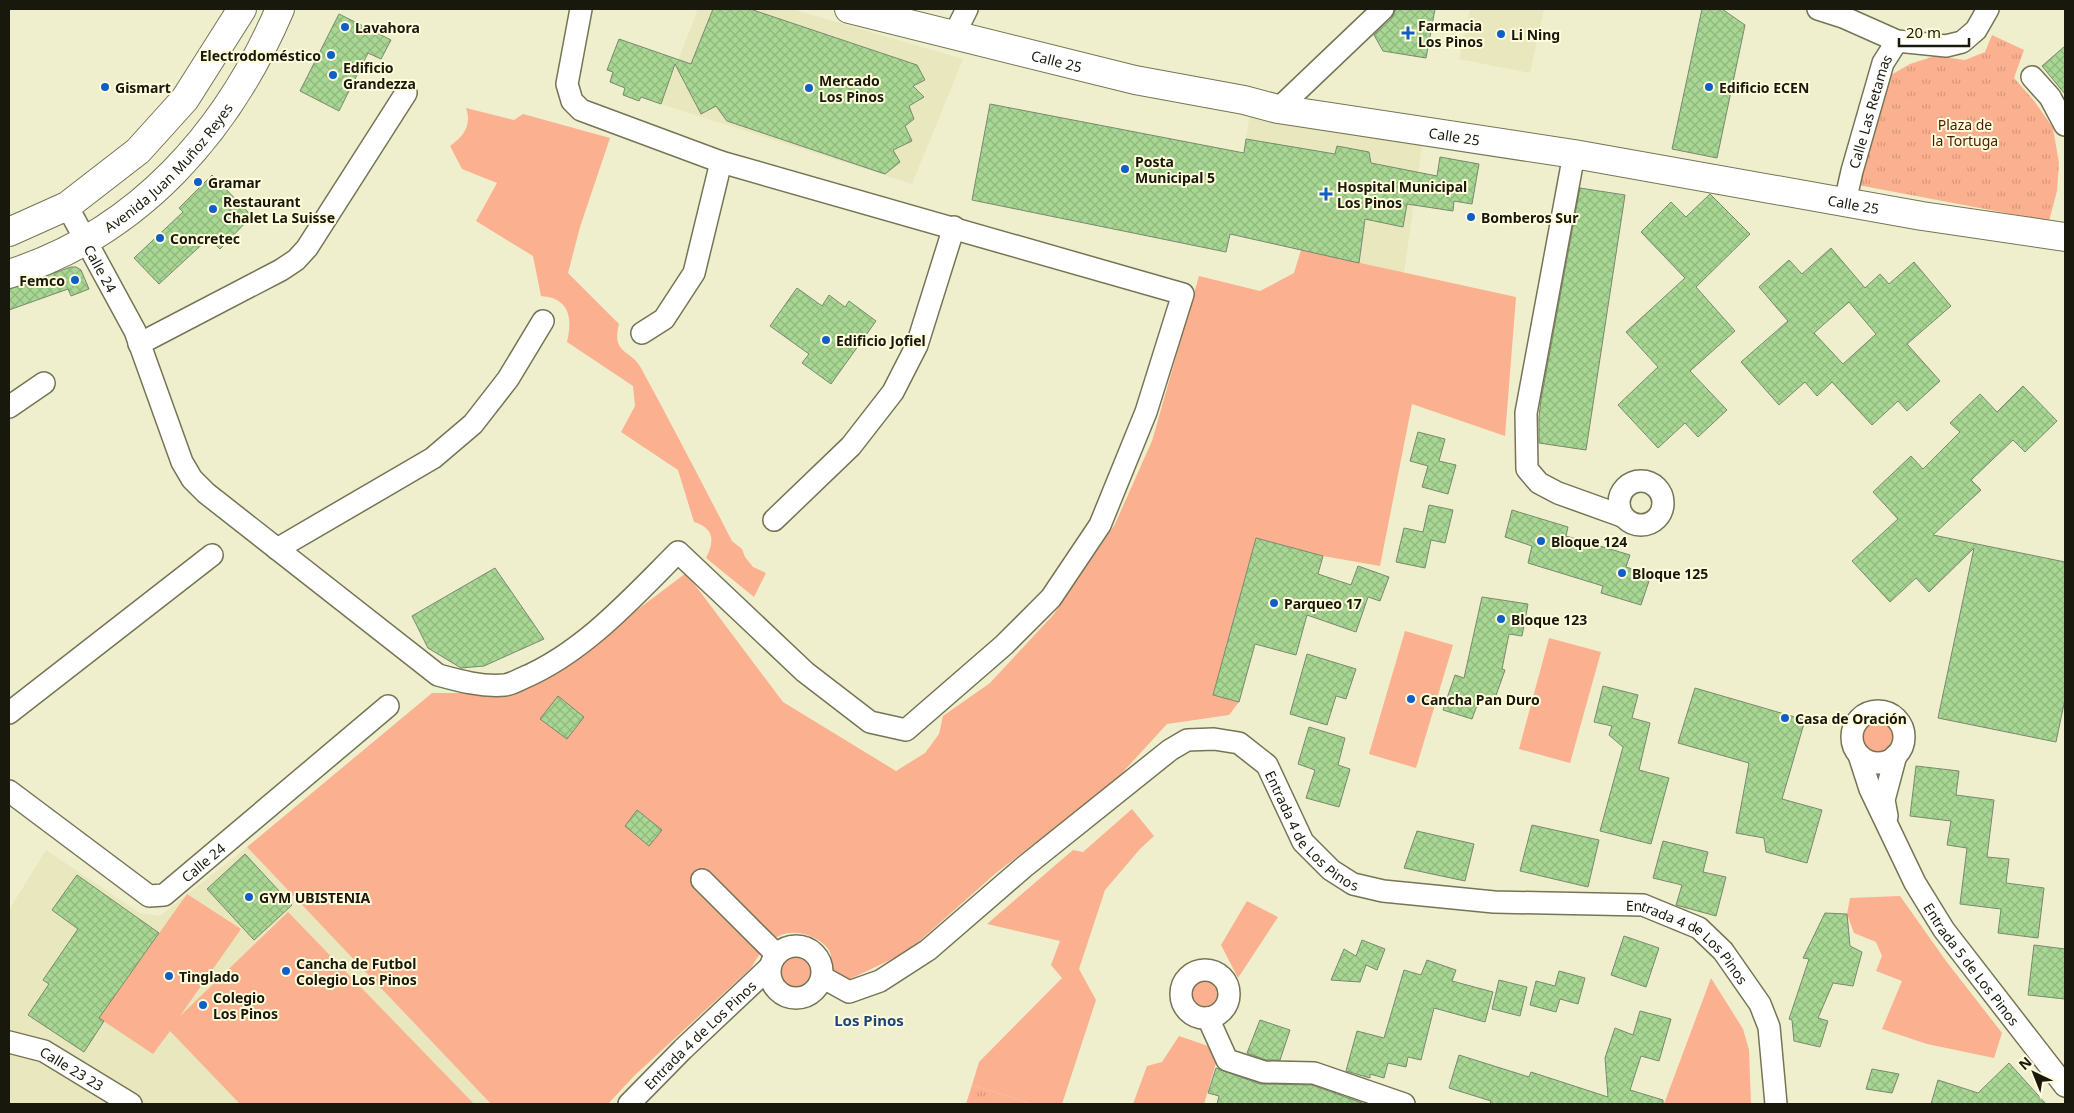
<svg xmlns="http://www.w3.org/2000/svg" width="2074" height="1113" font-family="'Noto Sans',sans-serif">
<style>
.built{fill:#e9e7bd}
.grass{fill:#fbb090}
.park{fill:url(#park-tufts)}
.building{fill:url(#building-cross-hatch);stroke:#788a6f;fill-rule:evenodd}
.lines{fill:none;stroke-linecap:round;stroke-linejoin:round}
.street-casing{stroke:#757455;stroke-width:24}
.secondary-casing{stroke:#757455;stroke-width:30}
.primary-casing{stroke:#757455;stroke-width:30}
.street{stroke:#fff;stroke-width:21}
.secondary{stroke:#fff;stroke-width:28}
.primary{stroke:#fff;stroke-width:28}
.poi-dot{fill:#105fc9;stroke:#fefcda;stroke-width:2}
.labels{text-anchor:middle;dominant-baseline:central;stroke-width:4;stroke-linejoin:round;paint-order:stroke}
.poi-label{font-size:14px;font-weight:bold;fill:#19180c;stroke:#fefcda;text-anchor:start}
.street-label{font-size:14px;fill:#19180c;stroke:#fefcda}
.park-label{font-size:14px;fill:#4a1b03;stroke:#fefcda}
.neighbourhood-label{font-size:15px;font-weight:bold;fill:#204479;stroke:#fefcda}
</style>
<defs>
<pattern id="park-tufts" width="24" height="20" patternUnits="userSpaceOnUse" patternTransform="scale(1.25)"><rect width="24" height="20" fill="#fbb090"/><path d="M3 7l-1-3M5 7V3M7 7l1-3M15 17l-1-3M17 17v-4M19 17l1-3" fill="none" stroke="#d7977b"/></pattern>
<pattern id="building-cross-hatch" width="8" height="8" patternUnits="userSpaceOnUse" patternTransform="scale(1.25)"><rect width="8" height="8" fill="#a8d693"/><path d="M0 0l8 8M0 8l8-8" fill="none" stroke="#90b77e"/></pattern>
</defs>
<rect width="100%" height="100%" fill="#f0efcd"/>
<g class="built">
<polygon points="698,9 792,9 963,59 912,184 661,104"/>
<polygon points="1470,9 1544,9 1530,73 1459,59"/>
<polygon points="1250,114 1423,140 1404,273 1230,234"/>
<polygon points="247,847 491,1104 9,1104 9,910 46,850 140,913 160,916"/>
</g>
<g class="grass">
<path d="M466,108L514,120L523,114L610,138L580,227L568,273L619,324C611,355 631,349 641,368C672,425 702,483 732,541L742,549L745,557L753,567L766,573L754,597L706,558C715,541 714,528 694,522L678,470L621,432L635,406L633,386L567,342C573,317 569,298 541,296L533,256L476,221L497,183L462,169L450,146C464,136 472,125 466,108Z"/>
<path d="M1301,250L1516,297L1505,436L1412,404L1380,566L1323,556L1256,538L1213,695L1239,702L1229,715L1167,724L1112,784L996,873L907,952L850,979L833,973C832,967 832,955 829,950C819,936 795,928 779,936C767,942 758,956 751,968L634,1076L608,1104H491L247,847L432,693H479L625,619L686,573L783,702L896,771L925,753L939,734L943,716L990,683L1054,614L1115,524L1152,441L1199,276L1260,291L1294,273Z"/>
<polygon points="1405,631 1453,645 1416,768 1369,754"/>
<polygon points="1549,638 1601,652 1570,763 1519,749"/>
<circle cx="1877" cy="737" r="16"/>
<polygon points="1132,809 1154,836 1140,849 1105,890 1079,969 1096,1000 1062,1104 1033,1104 972,1085 979,1062 1062,978 1051,965 1060,941 987,924 1073,850 1083,852"/>
<polygon points="187,894 241,929 180,1016 288,912 474,1104 240,1104 170,1031 153,1054 99,1018"/>
<polygon points="1900,896 1946,961 2002,1033 1994,1058 1927,1044 1882,1029 1902,981 1876,971 1882,956 1876,942 1854,933 1847,914 1850,898"/>
<polygon points="1247,901 1278,917 1238,978 1221,945"/>
<circle cx="797" cy="973" r="20"/>
<circle cx="1205" cy="993" r="16"/>
<polygon points="1711,978 1743,1029 1749,1050 1751,1104 1664,1104"/>
<polygon points="1179,1036 1211,1047 1216,1063 1204,1104 1133,1104 1147,1066 1162,1062"/>
</g>
<g class="park">
<polygon points="1992,35 2024,50 2014,78 2035,102 2053,128 2059,163 2057,191 2049,221 1858,185 1861,141 1891,75 1910,64 1935,56 1965,60 1985,52"/>
<polygon points="972,1085 1033,1104 966,1104"/>
</g>
<g class="building">
<polygon points="713,9 750,9 917,65 925,80 913,86 924,97 909,106 914,119 905,126 912,141 893,150 900,162 885,174 727,121 716,106 701,114 675,64 661,104 641,97 639,101 623,95 625,88 610,82 613,72 607,70 619,39 691,64"/>
<polygon points="1396,9 1435,9 1426,58 1383,51 1374,35 1392,18"/>
<polygon points="1702,9 1722,9 1745,25 1717,158 1672,149"/>
<polygon points="339,14 391,40 381,59 368,53 339,111 300,91"/>
<polygon points="2065,46 2065,94 2042,66"/>
<polygon points="990,104 1244,153 1246,139 1335,154 1337,146 1369,152 1371,163 1437,176 1440,157 1479,164 1472,204 1454,201 1453,211 1407,204 1403,227 1365,219 1359,263 1230,234 1226,252 972,200"/>
<polygon points="212,175 252,216 220,249 209,238 159,284 134,258 183,212 179,208"/>
<polygon points="1580,188 1625,195 1586,450 1539,443 1539,417 1541,400"/>
<polygon points="1710,194 1750,234 1696,287 1735,331 1690,371 1727,410 1698,437 1685,423 1658,448 1618,405 1658,367 1626,332 1685,278 1641,232 1671,202 1686,217"/>
<path d="M1831,248L1865,288L1880,274L1889,284L1914,262L1951,306L1907,344L1940,381L1907,411L1898,401L1872,425L1832,382L1817,396L1805,382L1779,405L1741,362L1788,321L1759,287L1789,260L1802,274ZM1849,302L1876,334L1843,364L1814,333Z"/>
<polygon points="71,267 76,267 81,270 89,289 71,296 68,289 9,310 9,289"/>
<polygon points="797,288 822,306 829,295 845,307 849,301 876,321 831,384 802,363 809,354 770,326"/>
<polygon points="2023,386 2057,421 2025,452 2013,440 1971,480 1981,490 1933,535 2065,562 2065,699 2056,742 1938,718 1974,548 1929,592 1916,578 1890,602 1852,561 1898,519 1873,492 1911,456 1923,469 1960,432 1950,423 1980,394 1997,412"/>
<polygon points="1418,432 1445,439 1439,461 1456,465 1448,494 1422,487 1428,466 1410,461"/>
<polygon points="1429,505 1453,510 1445,543 1431,540 1425,568 1396,562 1404,528 1423,532"/>
<polygon points="1512,510 1568,527 1566,536 1630,555 1626,567 1651,575 1641,605 1601,593 1603,586 1528,563 1532,546 1505,537"/>
<polygon points="1256,538 1323,556 1318,574 1351,585 1358,566 1389,577 1380,601 1368,597 1356,632 1307,615 1296,655 1255,644 1239,702 1213,695"/>
<polygon points="495,568 544,639 484,666 461,668 428,648 412,616"/>
<polygon points="1482,597 1528,604 1522,636 1509,634 1502,669 1505,670 1494,701 1480,697 1472,719 1443,710 1455,675 1464,678"/>
<polygon points="1307,654 1356,669 1346,699 1336,696 1327,725 1290,714"/>
<polygon points="1603,686 1638,695 1632,718 1650,723 1639,770 1669,778 1651,844 1600,831 1623,747 1609,735 1612,726 1594,722"/>
<polygon points="1695,688 1805,720 1782,799 1822,810 1807,863 1766,852 1764,838 1736,833 1749,763 1678,743"/>
<polygon points="558,696 584,717 567,739 540,719"/>
<polygon points="1309,727 1345,738 1338,765 1350,769 1339,807 1306,798 1315,770 1298,764"/>
<polygon points="1916,766 1959,771 1956,795 1994,800 1987,857 2009,859 2006,883 2044,888 2038,938 1998,933 2001,909 1960,904 1967,848 1947,845 1951,821 1910,816"/>
<polygon points="637,810 662,830 649,846 625,826"/>
<polygon points="1532,825 1599,840 1588,887 1520,871"/>
<polygon points="1417,831 1474,844 1465,881 1404,868"/>
<polygon points="1663,841 1708,852 1703,872 1726,877 1716,916 1676,905 1682,885 1653,878"/>
<polygon points="245,854 292,905 254,940 207,889"/>
<polygon points="77,875 159,933 99,1018 104,1021 84,1052 28,1015 49,984 43,980 78,929 52,910"/>
<polygon points="1825,913 1847,914 1850,946 1862,952 1853,986 1833,983 1818,1018 1828,1021 1820,1047 1794,1041 1792,1020 1789,1019 1809,959 1803,958"/>
<polygon points="1624,936 1659,948 1646,987 1611,975"/>
<polygon points="1362,940 1385,949 1377,970 1366,965 1360,982 1331,980 1344,949 1356,956"/>
<polygon points="2034,945 2065,949 2065,999 2028,995"/>
<polygon points="1427,960 1456,970 1452,981 1493,992 1485,1022 1434,1008 1421,1060 1408,1057 1406,1067 1388,1063 1384,1078 1370,1074 1370,1078 1346,1071 1357,1031 1384,1038 1404,970 1421,975"/>
<polygon points="1559,971 1585,978 1578,1004 1560,999 1556,1012 1530,1005 1536,981 1555,986"/>
<polygon points="1499,980 1527,987 1520,1016 1492,1009"/>
<polygon points="1640,1011 1671,1019 1659,1061 1641,1056 1630,1090 1663,1100 1663,1104 1490,1104 1491,1101 1449,1088 1459,1055 1529,1077 1531,1072 1608,1097 1605,1058 1615,1028 1633,1035"/>
<polygon points="1260,1020 1290,1030 1280,1060 1266,1060 1247,1053"/>
<polygon points="2009,1063 2046,1104 1931,1104 1938,1080 1978,1093"/>
<polygon points="1216,1068 1260,1084 1312,1085 1362,1103 1362,1104 1217,1104 1219,1096 1208,1093"/>
<polygon points="1872,1069 1899,1074 1892,1093 1866,1089"/>
</g>
<g class="lines">
<g class="street-casing">
<g id="street">
<polyline points="1818,9 1843,17 1897,41 1946,46 1962,42 1976,30 1988,9"/>
<polyline points="954,35 967,9"/>
<polyline points="2032,77 2050,97 2065,125"/>
<polyline points="1278,109 1383,9"/>
<polyline points="1574,154 1526,413 1527,469 1539,483 1558,493 1622,516"/>
<path id="s1" d="M1845,202L1852,171L1883,63L1897,41"/>
<path id="s2" d="M67,206L135,331L182,462L192,479L206,493L438,675C460,681 482,687 505,685C511,684 517,681 523,678C584,652 632,598 678,552L805,672L870,722L906,730L1004,645L1051,598L1100,525L1146,412L1183,294L721,162L581,110L572,101L567,84L581,9"/>
<polyline points="642,333 664,319 694,273 721,162"/>
<polyline points="139,344 281,270 296,260 307,248 406,93"/>
<polyline points="9,407 44,383"/>
<circle cx="1641" cy="503" r="22"/>
<polyline points="774,520 851,446 893,392 917,345 954,227"/>
<polyline points="277,549 433,458 473,424 508,379 543,321"/>
<circle cx="1878" cy="737" r="26"/>
<polyline points="9,713 212,555"/>
<path id="s3" d="M1859,755L1870,789L1915,883L1944,930L2065,1086"/>
<path id="s4" d="M9,791L149,896L164,895L388,706"/>
<polyline points="1887,816 1884,800 1896,755"/>
<polyline points="702,880 776,954"/>
<circle cx="796" cy="972" r="26"/>
<circle cx="1205" cy="994" r="24"/>
<path id="s5" d="M822,977L849,992L880,981L928,950L1024,867L1170,750L1187,740L1214,739L1239,743L1267,765L1303,842L1331,870L1353,884L1383,891L1494,902L1643,905L1699,928L1723,951L1760,1004L1769,1027L1776,1104"/>
<polyline points="1208,1018 1227,1060 1264,1072 1314,1073 1404,1104"/>
<path id="s6" d="M9,1042L44,1051L131,1104"/>
<path id="s7" d="M629,1104L683,1049L770,967"/>
</g>
</g>
<g class="secondary-casing">
<g id="secondary">
<path id="s8" d="M849,9L1135,80L1244,100L1278,109L1574,154L1922,216L2065,237"/>
</g>
</g>
<g class="primary-casing">
<g id="primary">
<polyline points="9,232 67,206 138,151 185,99 242,9"/>
<path id="s9" d="M9,274C139,233 228,131 280,9"/>
</g>
</g>
<use href="#street" class="street"/>
<use href="#secondary" class="secondary"/>
<use href="#primary" class="primary"/>
</g>
<g class="poi-dot">
<circle cx="345" cy="27" r="5"/>
<path d="M1405.5 25.5h5v5h5v5h-5v5h-5v-5h-5v-5h5z"/>
<circle cx="1501" cy="34" r="5"/>
<circle cx="331" cy="55" r="5"/>
<circle cx="333" cy="75" r="5"/>
<circle cx="105" cy="87" r="5"/>
<circle cx="1709" cy="87" r="5"/>
<circle cx="809" cy="88" r="5"/>
<circle cx="1125" cy="169" r="5"/>
<circle cx="198" cy="182" r="5"/>
<path d="M1323.5 186.5h5v5h5v5h-5v5h-5v-5h-5v-5h5z"/>
<circle cx="213" cy="209" r="5"/>
<circle cx="1471" cy="217" r="5"/>
<circle cx="160" cy="238" r="5"/>
<circle cx="75" cy="280" r="5"/>
<circle cx="826" cy="340" r="5"/>
<circle cx="1541" cy="541" r="5"/>
<circle cx="1622" cy="573" r="5"/>
<circle cx="1274" cy="603" r="5"/>
<circle cx="1501" cy="619" r="5"/>
<circle cx="1411" cy="699" r="5"/>
<circle cx="1785" cy="718" r="5"/>
<circle cx="249" cy="897" r="5"/>
<circle cx="286" cy="971" r="5"/>
<circle cx="169" cy="976" r="5"/>
<circle cx="203" cy="1005" r="5"/>
</g>
<g class="labels">
<g class="poi-label">
<text x="1418" y="25">Farmacia<tspan x="1418" dy="16">Los Pinos</tspan></text>
<text x="355" y="27">Lavahora</text>
<text x="1511" y="34">Li Ning</text>
<text x="321" y="55" text-anchor="end">Electrodoméstico</text>
<text x="343" y="67">Edificio<tspan x="343" dy="16">Grandezza</tspan></text>
<text x="819" y="80">Mercado<tspan x="819" dy="16">Los Pinos</tspan></text>
<text x="115" y="87">Gismart</text>
<text x="1719" y="87">Edificio ECEN</text>
<text x="1135" y="161">Posta<tspan x="1135" dy="16">Municipal 5</tspan></text>
<text x="208" y="182">Gramar</text>
<text x="1337" y="186">Hospital Municipal<tspan x="1337" dy="16">Los Pinos</tspan></text>
<text x="223" y="201">Restaurant<tspan x="223" dy="16">Chalet La Suisse</tspan></text>
<text x="1481" y="217">Bomberos Sur</text>
<text x="170" y="238">Concretec</text>
<text x="65" y="280" text-anchor="end">Femco</text>
<text x="836" y="340">Edificio Jofiel</text>
<text x="1551" y="541">Bloque 124</text>
<text x="1632" y="573">Bloque 125</text>
<text x="1284" y="603">Parqueo 17</text>
<text x="1511" y="619">Bloque 123</text>
<text x="1421" y="699">Cancha Pan Duro</text>
<text x="1795" y="718">Casa de Oración</text>
<text x="259" y="897">GYM UBISTENIA</text>
<text x="296" y="963">Cancha de Futbol<tspan x="296" dy="16">Colegio Los Pinos</tspan></text>
<text x="179" y="976">Tinglado</text>
<text x="213" y="997">Colegio<tspan x="213" dy="16">Los Pinos</tspan></text>
</g>
<g class="street-label">
<text stroke="none"><textPath href="#s8" startOffset="214">Calle 25</textPath></text>
<text stroke="none"><textPath href="#s1" startOffset="94">Calle Las Retamas</textPath></text>
<text stroke="none"><textPath href="#s8" startOffset="619">Calle 25</textPath></text>
<text stroke="none"><textPath href="#s9" startOffset="195">Avenida Juan Muñoz Reyes</textPath></text>
<text stroke="none"><textPath href="#s8" startOffset="1024">Calle 25</textPath></text>
<text stroke="none"><textPath href="#s2" startOffset="71">Calle 24</textPath></text>
<text stroke="none"><textPath href="#s5" startOffset="624">Entrada 4 de Los Pinos</textPath></text>
<text stroke="none"><textPath href="#s4" startOffset="241">Calle 24</textPath></text>
<text stroke="none"><textPath href="#s5" startOffset="1042">Entrada 4 de Los Pinos</textPath></text>
<text stroke="none"><textPath href="#s3" startOffset="239">Entrada 5 de Los Pinos</textPath></text>
<text stroke="none"><textPath href="#s7" startOffset="99">Entrada 4 de Los Pinos</textPath></text>
<text stroke="none"><textPath href="#s6" startOffset="69">Calle 23 23</textPath></text>
</g>
<g class="park-label">
<text x="1965" y="124">Plaza de<tspan x="1965" dy="16">la Tortuga</tspan></text>
</g>
<g class="neighbourhood-label">
<text x="869" y="1020">Los Pinos</text>
</g>
</g>
<rect width="2074" height="1113" fill="none" stroke="#19180c" stroke-width="20"/>
<g transform="translate(2034 1073) rotate(317)" stroke="#fefcda" stroke-width="4" paint-order="stroke">
<path d="M0-4L9 19L0 12L-9 19Z" fill="#19180c"/>
<text y="-8" font-size="14" font-weight="bold" text-anchor="middle" fill="#19180c">N</text>
</g>
<path d="M1899 38v8h70v-8" fill="none" stroke="#19180c" stroke-width="2.5"/>
<text x="1906" y="38" font-size="15" fill="#19180c" stroke="#fefcda" stroke-width="4" paint-order="stroke">20 m</text>
</svg>
